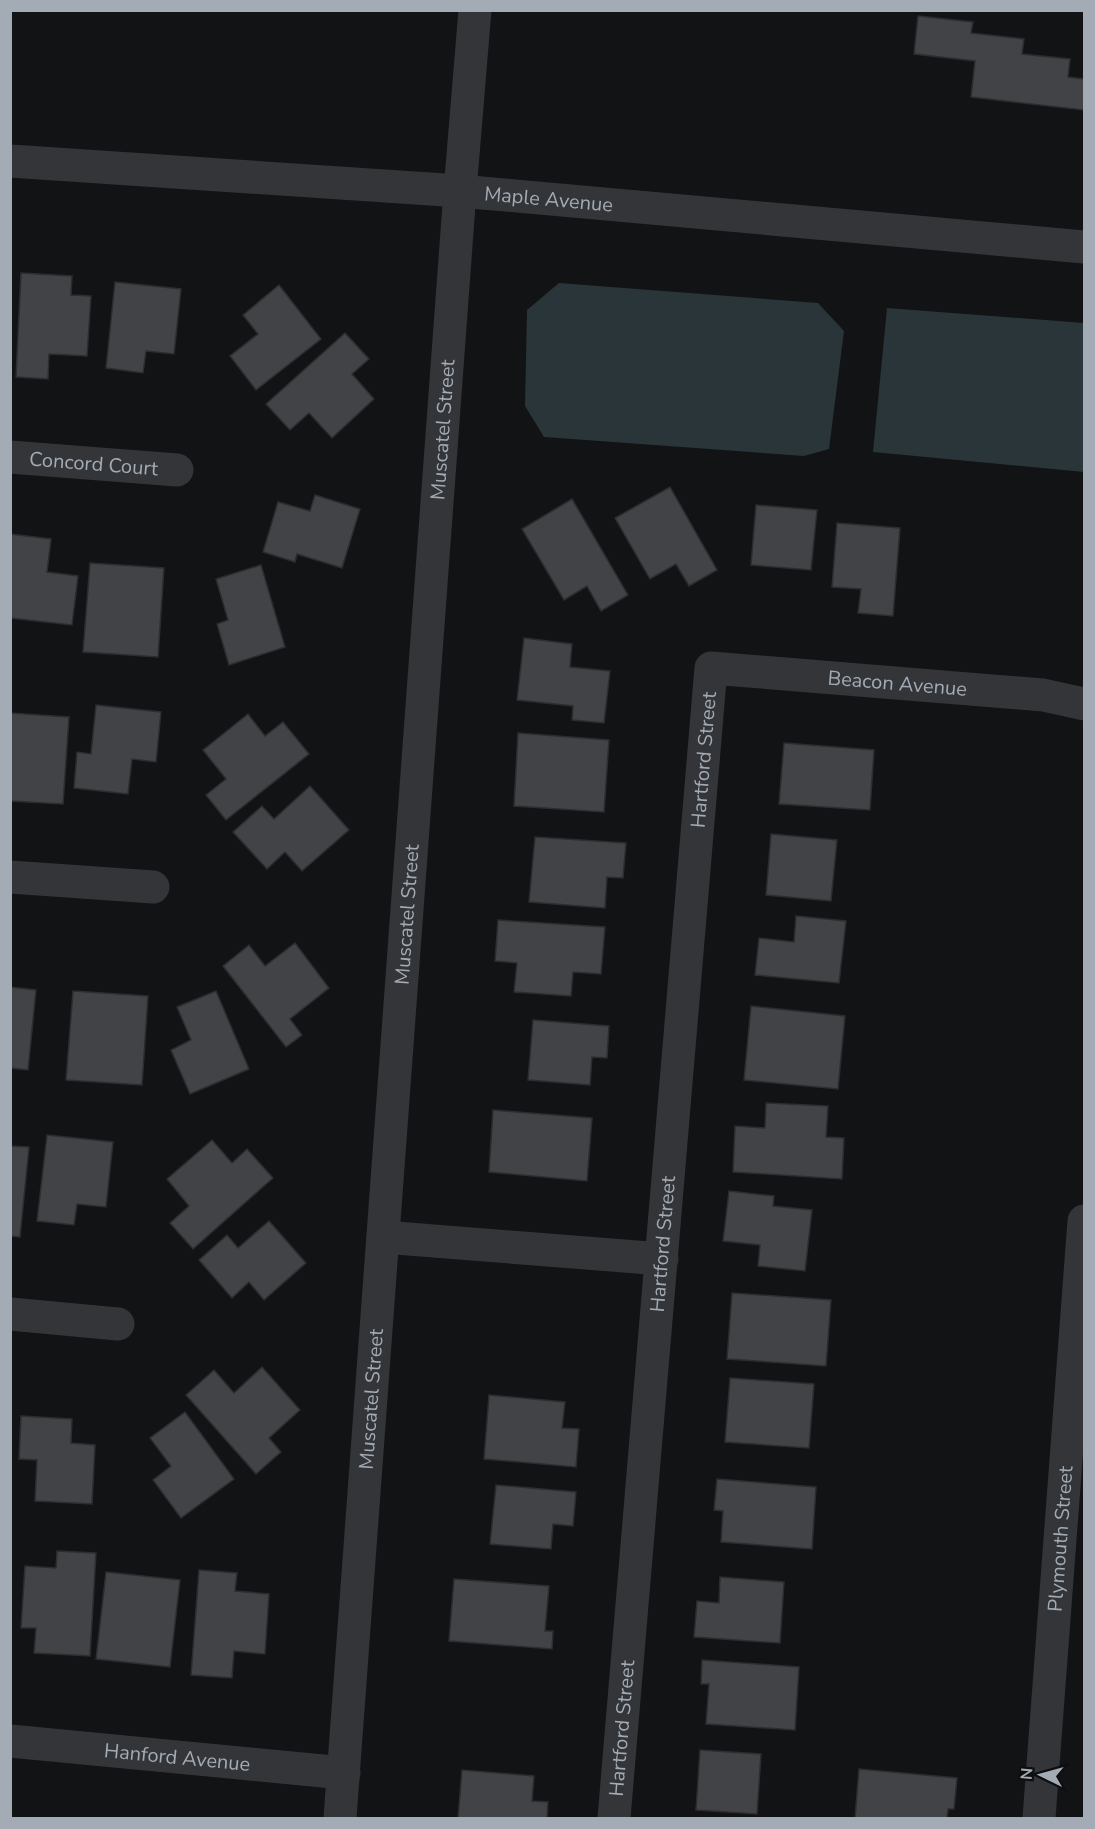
<svg xmlns="http://www.w3.org/2000/svg" width="1095" height="1829" font-family="'Nunito Sans',sans-serif">
<style>
.water{fill:#2a353a}
.building{fill:#414347;stroke:#2c2d30;stroke-width:1.5}
.lines{fill:none;stroke-linecap:round;stroke-linejoin:round}
.minor{stroke:#333539;stroke-width:33}
.tertiary{stroke:#333539;stroke-width:33}
.labels{text-anchor:middle;dominant-baseline:central;stroke-width:4.5;stroke-linejoin:round;paint-order:stroke}
.street-label{font-size:20px;fill:#a3abb5;stroke:#0d0e0f}
</style>
<rect width="100%" height="100%" fill="#121314"/>
<g class="water">
<polygon points="559,283 818,303 844,331 829,449 804,456 544,437 525,406 527,310"/>
<polygon points="887,308 1084,323 1084,472 873,452"/>
</g>
<g class="building">
<polygon points="918,16 973,22 971,33 1024,39 1022,54 1070,59 1068,77 1084,79 1084,110 971,97 975,61 914,54"/>
<polygon points="21,273 72,276 71,295 91,296 87,356 49,354 48,379 16,377"/>
<polygon points="115,282 181,289 174,354 146,351 143,373 106,368"/>
<polygon points="279,285 321,339 256,390 230,356 258,334 243,315"/>
<polygon points="345,333 369,359 352,374 374,399 332,438 309,413 290,430 266,404"/>
<polygon points="670,487 717,570 689,586 676,564 650,579 615,518"/>
<polygon points="315,495 360,509 342,568 297,554 295,562 263,552 278,502 310,511"/>
<polygon points="572,499 628,595 601,611 587,586 564,600 522,529"/>
<polygon points="756,505 817,510 811,570 751,565"/>
<polygon points="837,523 900,528 893,616 858,613 861,589 832,587"/>
<polygon points="10,534 51,539 47,572 78,576 72,625 10,618"/>
<polygon points="90,563 164,568 158,657 83,652"/>
<polygon points="261,565 285,647 229,665 217,624 228,620 216,579"/>
<polygon points="524,638 572,644 570,667 610,671 604,723 572,720 573,706 517,700"/>
<polygon points="96,705 161,712 156,762 132,759 128,794 74,788 77,752 91,754"/>
<polygon points="10,713 69,717 63,804 10,801"/>
<polygon points="248,714 265,736 283,722 309,754 226,820 206,795 226,779 203,750"/>
<polygon points="518,733 609,740 604,812 514,806"/>
<polygon points="784,743 874,750 870,810 779,804"/>
<polygon points="310,786 349,830 302,871 285,852 267,869 233,832 262,806 274,819"/>
<polygon points="771,834 837,840 831,901 766,895"/>
<polygon points="535,837 626,843 623,878 607,877 605,908 529,902"/>
<polygon points="796,916 846,921 839,983 755,975 759,938 794,942"/>
<polygon points="498,920 605,927 601,974 573,972 571,996 514,992 517,963 495,961"/>
<polygon points="295,943 329,988 290,1019 302,1035 286,1047 223,966 249,945 265,966"/>
<polygon points="10,987 36,990 28,1070 10,1068"/>
<polygon points="73,991 148,996 142,1085 66,1080"/>
<polygon points="216,991 249,1069 190,1094 171,1050 191,1040 177,1007"/>
<polygon points="751,1006 845,1016 838,1089 744,1080"/>
<polygon points="533,1020 609,1026 607,1058 592,1057 590,1085 528,1080"/>
<polygon points="766,1103 828,1106 826,1137 844,1138 842,1179 733,1172 735,1126 765,1128"/>
<polygon points="493,1110 592,1118 587,1181 489,1172"/>
<polygon points="47,1135 113,1142 106,1207 77,1204 74,1225 37,1221"/>
<polygon points="212,1140 232,1163 247,1149 273,1178 193,1249 170,1223 189,1206 167,1179"/>
<polygon points="10,1146 29,1147 20,1237 10,1236"/>
<polygon points="729,1191 774,1196 773,1206 812,1210 805,1271 758,1266 760,1245 723,1241"/>
<polygon points="269,1221 306,1263 264,1300 249,1282 232,1298 199,1260 227,1235 238,1248"/>
<polygon points="732,1293 831,1300 826,1366 727,1359"/>
<polygon points="262,1367 300,1410 269,1438 281,1452 256,1474 186,1395 214,1370 234,1393"/>
<polygon points="730,1378 814,1384 809,1448 725,1442"/>
<polygon points="489,1395 565,1402 562,1428 579,1429 576,1467 484,1459"/>
<polygon points="185,1412 234,1479 181,1518 153,1480 171,1466 150,1438"/>
<polygon points="21,1416 72,1419 71,1443 95,1445 92,1504 35,1501 37,1460 19,1459"/>
<polygon points="717,1479 816,1487 812,1549 721,1542 723,1511 714,1510"/>
<polygon points="496,1485 576,1492 573,1526 553,1524 551,1549 490,1544"/>
<polygon points="57,1551 96,1553 90,1656 34,1653 36,1628 21,1628 25,1566 56,1568"/>
<polygon points="199,1570 237,1573 235,1591 269,1594 265,1654 234,1651 232,1678 191,1675"/>
<polygon points="106,1572 180,1580 170,1667 96,1659"/>
<polygon points="720,1577 784,1582 780,1643 694,1637 697,1601 719,1603"/>
<polygon points="454,1579 549,1586 545,1631 553,1631 552,1649 449,1641"/>
<polygon points="702,1660 799,1667 795,1730 706,1724 709,1684 701,1684"/>
<polygon points="700,1750 761,1754 757,1814 696,1810"/>
<polygon points="859,1769 957,1778 954,1809 948,1809 947,1818 855,1818"/>
<polygon points="462,1770 534,1776 532,1801 548,1802 547,1818 458,1818"/>
</g>
<g class="lines">
<g class="minor">
<polyline points="460,191 475,10"/>
<path id="s1" d="M10,457L177,470"/>
<polyline points="10,877 153,887"/>
<polyline points="383,1237 662,1259"/>
<polyline points="10,1314 118,1324"/>
<path id="s2" d="M10,1741L344,1773"/>
<path id="s3" d="M614,1818L711,668L1043,695L1084,704"/>
<path id="s4" d="M1039,1818L1084,1221"/>
</g>
<g class="tertiary">
<path id="s5" d="M10,161L460,191L1084,247"/>
<path id="s6" d="M340,1818L460,191"/>
</g>
</g>
<g class="labels">
<g class="street-label">
<text stroke="none"><textPath href="#s5" startOffset="540">Maple Avenue</textPath></text>
<text stroke="none"><textPath href="#s6" startOffset="1392">Muscatel Street</textPath></text>
<text stroke="none"><textPath href="#s1" startOffset="84">Concord Court</textPath></text>
<text stroke="none"><textPath href="#s3" startOffset="1341">Beacon Avenue</textPath></text>
<text stroke="none"><textPath href="#s3" startOffset="1062">Hartford Street</textPath></text>
<text stroke="none"><textPath href="#s6" startOffset="906">Muscatel Street</textPath></text>
<text stroke="none"><textPath href="#s3" startOffset="576">Hartford Street</textPath></text>
<text stroke="none"><textPath href="#s6" startOffset="420">Muscatel Street</textPath></text>
<text stroke="none"><textPath href="#s4" startOffset="280">Plymouth Street</textPath></text>
<text stroke="none"><textPath href="#s3" startOffset="90">Hartford Street</textPath></text>
<text stroke="none"><textPath href="#s2" startOffset="168">Hanford Avenue</textPath></text>
</g>
</g>
<rect width="1095" height="1829" fill="none" stroke="#a3abb5" stroke-width="24"/>
<g transform="translate(1041 1775) rotate(275)" stroke="#0d0e0f" stroke-width="4.5" paint-order="stroke">
<path d="M0-4.5L10 22L0 15L-10 22Z" fill="#a3abb5"/>
<text y="-9" font-size="16" font-weight="bold" text-anchor="middle" fill="#a3abb5">N</text>
</g>
</svg>
